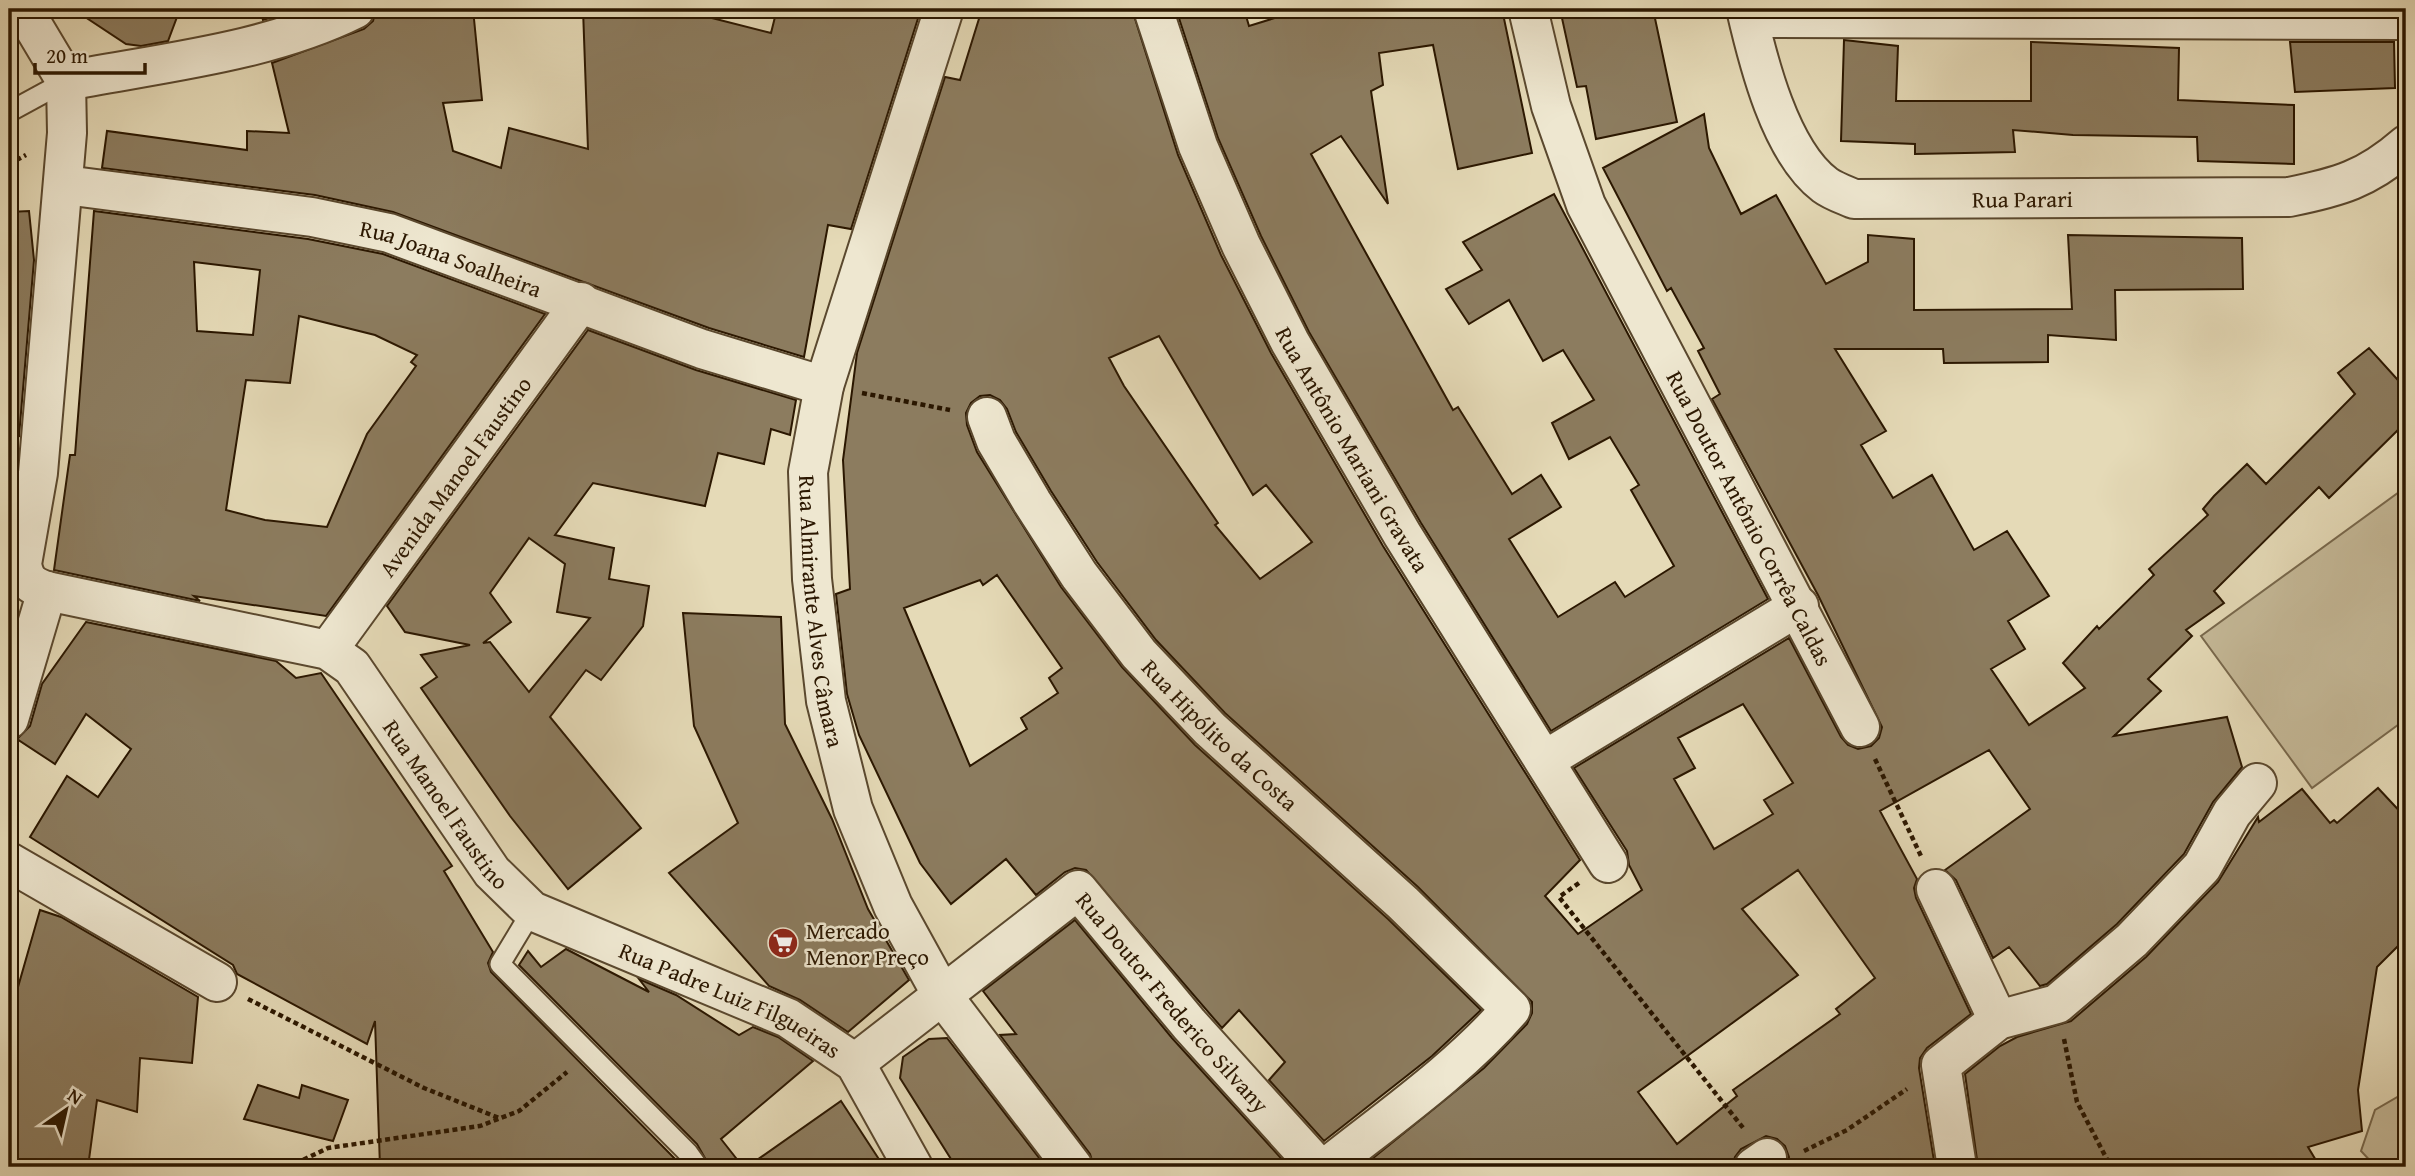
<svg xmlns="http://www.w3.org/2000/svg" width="2415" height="1176" font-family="'Gentium Book Plus',serif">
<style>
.green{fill:#c5b998;stroke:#78684c;stroke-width:2}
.building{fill:#8c7c5f;stroke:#2b1700;stroke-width:2;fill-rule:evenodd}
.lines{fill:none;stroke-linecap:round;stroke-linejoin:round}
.lane-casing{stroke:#5a482e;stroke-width:23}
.street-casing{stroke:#5a482e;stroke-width:42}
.path{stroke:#2b1700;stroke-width:4.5;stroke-dasharray:5 3.5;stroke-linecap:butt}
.lane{stroke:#eee7d0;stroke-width:19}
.street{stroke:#eee7d0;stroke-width:38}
.labels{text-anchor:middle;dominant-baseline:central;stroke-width:5;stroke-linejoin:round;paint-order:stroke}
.street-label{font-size:23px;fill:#2b1700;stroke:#eee7d0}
.poi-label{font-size:23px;fill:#2b1700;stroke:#eee7d0;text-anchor:start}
</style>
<rect width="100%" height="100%" fill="#e5dab7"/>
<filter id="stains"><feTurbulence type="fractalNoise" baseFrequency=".00286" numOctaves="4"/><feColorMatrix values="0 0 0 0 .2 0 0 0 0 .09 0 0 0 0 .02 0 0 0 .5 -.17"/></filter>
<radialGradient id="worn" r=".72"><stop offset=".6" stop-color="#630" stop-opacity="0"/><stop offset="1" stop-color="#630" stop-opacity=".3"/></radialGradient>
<g class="green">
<polygon points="2406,487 2406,719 2312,788 2201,636"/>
<polygon points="2406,1092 2406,1167 2376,1167 2361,1151 2375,1110"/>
</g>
<g class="building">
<polygon points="73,9 180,9 168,41 141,46 126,44"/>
<polygon points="260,9 298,9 263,20"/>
<polygon points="376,9 473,9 482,100 443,103 453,151 501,168 509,128 588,149 583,9 710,9 708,17 771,33 777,9 921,9 851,229 828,225 804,357 709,328 393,212 315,195 102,168 107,131 247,150 247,131 289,133 272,63 364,29 373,21"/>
<path d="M982,9H1132L1178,155L1221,255L1271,353L1383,546L1580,860L1545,896L1578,934L1642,890L1629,865L1627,851L1574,768L1789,638L1841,737L1848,745L1858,749L1871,746L1879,738L1882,727L1818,595L1712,399L1720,394L1698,351L1704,348L1671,288L1667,291L1603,168L1704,114L1709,148L1741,214L1776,195L1826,284L1868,262V235L1914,239V310L2072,309L2068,235L2242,238L2243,289L2115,290L2116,340L2048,335V362L1944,363L1943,349H1835L1886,431L1861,445L1893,498L1932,475L1974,550L2007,531L2049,596L2008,621L2025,649L1991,669L2029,725L2085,688L2063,663L2097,626L2099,629L2154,575L2149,569L2208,515L2203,509L2214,496L2247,464L2266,484L2355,394L2338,373L2369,348L2406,389V422L2329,498L2319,487L2214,591L2224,603L2186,630L2192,636L2148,679L2161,691L2114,736L2227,717L2242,767L2213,802L2184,854L2117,924L2047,984L2040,986L2009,947L1993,958L1956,880L1945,870L2030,809L1989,750L1880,811L1917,879L1914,888L1916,898L1971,1014L1927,1048L1920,1058L1919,1068L1935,1167H1787L1789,1157L1785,1146L1777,1139L1766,1136L1741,1149L1735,1157L1732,1167H1362L1484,1068L1527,1024L1532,1013V1002L1418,887L1225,713L1156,640L1097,562L1051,491L1016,432L1007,409L1000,400L990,395L980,396L971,403L966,413L967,425L977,452L1061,587L1122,667L1195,745L1388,919L1481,1010L1432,1056L1324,1141L1269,1080L1285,1062L1239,1010L1222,1028L1086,870L1075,868L1065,872L1036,895L1006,859L951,904L920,863L859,735L847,694L836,594L850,589L843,460L857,353L945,77L960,80ZM1159,336L1253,495L1266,485L1312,542L1260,579L1215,525L1218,523L1124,386L1109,358ZM997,575L1062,668L1049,678L1058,693L1021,718L1027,729L970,766L904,608L980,580L983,585ZM1743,704L1793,783L1764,800L1773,814L1714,849L1674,779L1695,768L1678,738ZM1798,870L1875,978L1836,1009L1840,1014L1733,1090L1737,1096L1677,1144L1638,1092L1798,975L1742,909Z"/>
<polygon points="1176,9 1244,9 1249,26 1304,9 1502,9 1532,153 1458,169 1433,45 1379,53 1383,85 1371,91 1388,204 1341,136 1311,154 1453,410 1458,407 1512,494 1541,475 1561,507 1509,539 1558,617 1615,582 1625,597 1674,566 1631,490 1639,485 1610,437 1569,459 1552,423 1594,400 1563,350 1543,361 1509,300 1469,324 1446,289 1482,270 1463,242 1554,194 1768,599 1551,731 1421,523 1309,332 1261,236 1218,138"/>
<polygon points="1560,9 1653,9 1677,122 1596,139 1586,86 1577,87"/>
<polygon points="1844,40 1898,46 1896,101 2031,101 2031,42 2179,48 2178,100 2294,105 2294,164 2198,161 2197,137 2073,135 2013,130 2015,152 1915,154 1915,144 1841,141"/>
<polygon points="2290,42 2394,42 2395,88 2295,92"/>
<polygon points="29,211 34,260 19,436 9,434 9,212"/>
<path d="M94,211L308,239L383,254L545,314L326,616L194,596L200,601L54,570L70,455H75ZM194,262L260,270L253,335L197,331ZM299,316L375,335L417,355L411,362L416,366L367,434L327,527L265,520L226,510L246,380L290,383Z"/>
<path d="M588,330L696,370L796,400L790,435L771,429L764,464L718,453L705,506L593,483L555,535L614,548L609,579L649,586L643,626L601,680L586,670L550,717L641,828L568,889L510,816L421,688L437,677L421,655L470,645L405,632L387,606ZM529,538L565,564L557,612L590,618L529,692L490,642L483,643L511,622L490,593Z"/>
<polygon points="683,613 781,617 785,724 832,819 868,909 909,980 848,1032 800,1000 769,986 669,873 738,823 694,726"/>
<polygon points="86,622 276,661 296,678 321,673 452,866 444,871 493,952 488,963 491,972 683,1167 380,1167 375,1021 367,1044 237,974 233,965 30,837 67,776 98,797 131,749 86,714 55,764 17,739 30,726 42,684"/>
<polygon points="2378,788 2406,818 2406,938 2377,967 2358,1090 2362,1131 2308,1147 2320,1167 1978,1167 1965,1074 2000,1046 2017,1037 2071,1021 2146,957 2218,882 2258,817 2259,822 2302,789 2330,823 2334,820 2337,823"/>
<polygon points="40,910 61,917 198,997 192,1063 140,1058 137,1112 97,1100 88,1167 9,1167 18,1082 9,1080 9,1000 14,1001"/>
<polygon points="1075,920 1172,1038 1289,1167 1094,1167 1090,1154 1000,1035 1016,1034 983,991"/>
<polygon points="566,949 649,992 639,979 676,995 739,1035 753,1027 778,1037 813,1061 721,1139 743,1167 710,1167 697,1144 519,965 528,951 541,967"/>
<polygon points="947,1038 1046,1167 956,1167 900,1078 903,1057 929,1039"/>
<polygon points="258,1085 299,1098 302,1085 348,1100 333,1141 244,1119"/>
<polygon points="841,1101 884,1167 747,1167"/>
</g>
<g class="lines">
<g class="lane-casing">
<g id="lane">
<polyline points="9,112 66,81"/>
<polyline points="532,911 500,964 688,1153 698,1167"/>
</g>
</g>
<g class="street-casing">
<g id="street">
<path id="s1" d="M23,9L66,81L67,133L38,473L22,564C25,581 31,586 47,591L328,650L352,667L492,872L532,911L788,1018L855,1063L913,1167"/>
<path id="s2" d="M944,9L824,386L808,472L812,579L826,701L853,809L893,906L942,995L1073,1167"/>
<path id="s3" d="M1153,9L1198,146L1241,245L1290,342L1402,534L1608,863"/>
<path id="s4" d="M1528,9L1551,106L1586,205L1860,727"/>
<path id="s5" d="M1746,9C1758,61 1780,151 1825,185C1833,191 1845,195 1854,199L2289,197C2339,187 2367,179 2406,145"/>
<polyline points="1749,18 2406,20"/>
<path d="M66,81C160,63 269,52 355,9"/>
<path id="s6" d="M65,185L312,217L389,233L702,349L824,386"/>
<path id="s7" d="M987,417L996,441L1032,502L1079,575L1139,654L1210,729L1403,903L1511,1009C1459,1069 1390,1117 1327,1167"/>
<path id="s8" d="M328,650L581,302"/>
<polyline points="9,719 47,591"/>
<polyline points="1545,760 1799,606"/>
<polyline points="9,862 217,982"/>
<polyline points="1936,889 1998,1020"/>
<path id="s9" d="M855,1063L1078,890L1189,1024L1318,1167"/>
<polyline points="1754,1167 1767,1158"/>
<polyline points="1957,1167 1941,1065 1998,1020 2057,1004 2132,940 2202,867 2232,813 2257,783"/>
</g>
</g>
<g class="path">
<polyline points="9,164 26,155"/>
<polyline points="862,393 950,410"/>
<polyline points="1875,759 1921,856"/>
<polyline points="1579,883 1559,897 1744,1129"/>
<polyline points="248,999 424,1088 499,1118"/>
<polyline points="2064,1039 2077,1102 2111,1167"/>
<polyline points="1804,1151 1847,1130 1907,1089"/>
<polyline points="288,1167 328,1148 480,1126 519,1111 567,1072"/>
</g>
<use href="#lane" class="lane"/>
<use href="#street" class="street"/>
</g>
<defs>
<g id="supermarket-disc" transform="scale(1.575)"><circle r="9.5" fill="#8f2418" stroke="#eee7d0"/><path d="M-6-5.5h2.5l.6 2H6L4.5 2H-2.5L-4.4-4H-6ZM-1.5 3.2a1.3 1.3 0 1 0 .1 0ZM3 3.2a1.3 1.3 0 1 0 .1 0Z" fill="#fff"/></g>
</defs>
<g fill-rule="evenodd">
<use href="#supermarket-disc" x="783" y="943"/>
</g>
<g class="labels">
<g class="street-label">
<text stroke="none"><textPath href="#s5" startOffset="397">Rua Parari</textPath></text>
<text stroke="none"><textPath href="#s6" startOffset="394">Rua Joana Soalheira</textPath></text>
<text stroke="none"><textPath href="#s3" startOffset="485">Rua Antônio Mariani Gravata</textPath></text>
<text stroke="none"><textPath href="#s8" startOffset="215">Avenida Manoel Faustino</textPath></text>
<text stroke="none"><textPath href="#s4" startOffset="558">Rua Doutor Antônio Corrêa Caldas</textPath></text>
<text stroke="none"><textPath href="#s2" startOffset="623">Rua Almirante Alves Câmara</textPath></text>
<text stroke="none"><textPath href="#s7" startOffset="397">Rua Hipólito da Costa</textPath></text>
<text stroke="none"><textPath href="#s1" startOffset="1092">Rua Manoel Faustino</textPath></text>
<text stroke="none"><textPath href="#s1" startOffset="1447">Rua Padre Luiz Filgueiras</textPath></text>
<text stroke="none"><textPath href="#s9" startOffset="429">Rua Doutor Frederico Silvany</textPath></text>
</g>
<g class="poi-label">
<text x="806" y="930">Mercado<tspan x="806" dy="26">Menor Preço</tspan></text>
</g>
</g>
<rect width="2415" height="1176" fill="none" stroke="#e5dab7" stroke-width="35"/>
<rect x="10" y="10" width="2394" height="1155" fill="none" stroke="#2b1700" stroke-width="3.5"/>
<rect x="18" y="18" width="2380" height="1141" fill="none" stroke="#2b1700" stroke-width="2"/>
<g transform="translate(66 1110) rotate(34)" stroke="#eee7d0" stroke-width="5" paint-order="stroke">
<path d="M0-5L12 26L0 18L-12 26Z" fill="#2b1700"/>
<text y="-10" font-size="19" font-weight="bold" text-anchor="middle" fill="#2b1700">N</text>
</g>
<path d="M35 63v10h110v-10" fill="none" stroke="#2b1700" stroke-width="3.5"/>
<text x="46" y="63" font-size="21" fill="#2b1700" stroke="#eee7d0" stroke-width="5" paint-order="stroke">20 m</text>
<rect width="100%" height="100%" filter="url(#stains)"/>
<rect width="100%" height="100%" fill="url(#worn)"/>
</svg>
